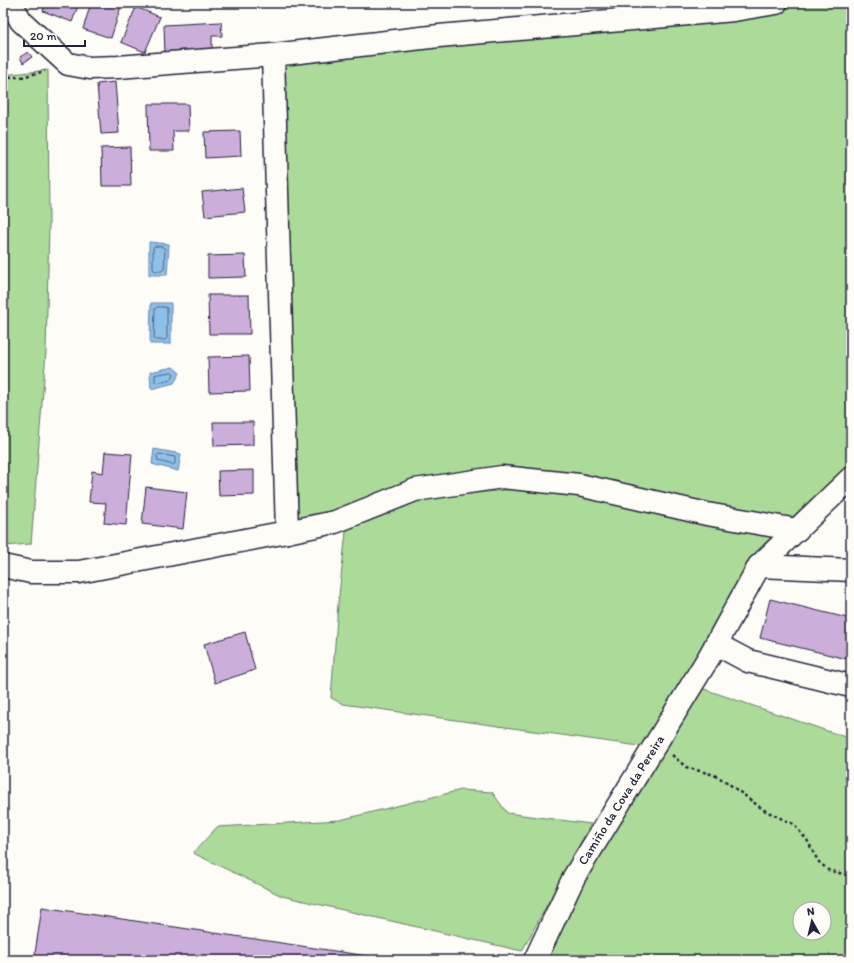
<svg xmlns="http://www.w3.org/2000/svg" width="854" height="963" font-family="Itim,sans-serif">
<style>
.green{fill:#acda99;stroke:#677e6a;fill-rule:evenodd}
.water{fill:#8ec0ea;stroke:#6381a4}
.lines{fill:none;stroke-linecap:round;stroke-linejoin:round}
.shore{stroke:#4d6181;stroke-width:1}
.building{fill:#ccaedb;stroke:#22223b}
.minor-casing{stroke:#22223b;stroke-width:25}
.path{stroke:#22223b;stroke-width:2.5;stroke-dasharray:3 3;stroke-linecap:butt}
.minor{stroke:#fdfcf7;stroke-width:22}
.labels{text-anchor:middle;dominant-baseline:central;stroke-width:3;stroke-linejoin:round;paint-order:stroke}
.street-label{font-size:13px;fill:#22223b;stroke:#fdfcf7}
</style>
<rect width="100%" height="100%" fill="#fdfcf7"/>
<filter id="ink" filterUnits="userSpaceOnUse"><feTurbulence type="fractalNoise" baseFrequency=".025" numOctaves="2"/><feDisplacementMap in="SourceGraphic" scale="8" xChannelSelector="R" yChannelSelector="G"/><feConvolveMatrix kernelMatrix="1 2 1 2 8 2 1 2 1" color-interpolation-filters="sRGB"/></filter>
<g filter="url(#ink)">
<g class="green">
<path d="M709,3H851V478L797,530L751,581L664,729L692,685L851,739V960H537L574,877L653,748L343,704L331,698L338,604L347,523L414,500L533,487L740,520L618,494L476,481L415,490L287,532L273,55ZM800,909H824V933H800Z"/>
<polygon points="48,70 49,226 46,352 31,544 3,546 3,75"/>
<polygon points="461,790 492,792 507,813 591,824 522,951 282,896 193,853 217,827 340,820"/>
</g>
<g class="water">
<polygon points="149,242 169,244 167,275 149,275"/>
<polygon points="151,303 171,303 171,344 150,344"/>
<polygon points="173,367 180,373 174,383 151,389 150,372"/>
<polygon points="154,449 181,454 178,471 152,464"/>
</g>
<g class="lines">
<g class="shore">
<polygon points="155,246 163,247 165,249 164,269 162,271 155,271 153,269 153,248"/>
<polygon points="157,307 165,307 167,308 167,338 165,340 156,340 154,339 155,309"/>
<polygon points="172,372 174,374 171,380 157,383 155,382 155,375"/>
<polygon points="159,454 175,457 175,464 173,465 158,461 157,456"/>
</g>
</g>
<g class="building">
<polygon points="46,3 79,3 72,22 43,11"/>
<polygon points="91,3 122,3 111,38 83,29"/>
<polygon points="136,7 160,17 145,52 121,42"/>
<polygon points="221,22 222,36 212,36 212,54 165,55 164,25"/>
<polygon points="28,52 32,57 23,63 20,57"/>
<polygon points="115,82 119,133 101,134 97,84"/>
<polygon points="148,104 188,104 189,131 173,131 174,151 149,151"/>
<polygon points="240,131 241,156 205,158 204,132"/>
<polygon points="130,147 131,186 102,186 101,148"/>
<polygon points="242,188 245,212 205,216 202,192"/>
<polygon points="245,255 246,277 208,278 208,256"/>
<polygon points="208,295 249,295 250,334 209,334"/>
<polygon points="249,356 250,391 209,392 208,357"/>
<polygon points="213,422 253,422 253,445 214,446"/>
<polygon points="105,452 132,454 126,525 104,523 106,503 89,502 92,471 103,473"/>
<polygon points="254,470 254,495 219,496 218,471"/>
<polygon points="146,487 187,492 183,529 142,524"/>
<polygon points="770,599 851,619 851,660 760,638"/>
<polygon points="245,632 255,670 215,683 204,644"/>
<polygon points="42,907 381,958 381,960 34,960"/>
</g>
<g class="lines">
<g class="minor-casing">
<g id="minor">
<polyline points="11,3 21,21 68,64 90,68 118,67 273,55 439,36 734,10 776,3"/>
<polyline points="287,532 335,522 415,490 502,477 579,485 707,514 797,530"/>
<polyline points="3,566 31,572 79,572 287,532 273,55"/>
<polyline points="759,566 851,570"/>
<polyline points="716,644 748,661 851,686"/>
<polyline points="535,960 574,877 709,657 759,566 851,478"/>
</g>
</g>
<g class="path">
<polyline points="3,77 22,77 45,71"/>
<polyline points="672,755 686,767 714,775 725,781 764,810 793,824 807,840 818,861 828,870 851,876"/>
</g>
<use href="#minor" class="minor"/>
</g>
</g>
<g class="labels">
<g class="street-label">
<text transform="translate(621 800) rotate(-58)">Camiño da Cova da Pereira</text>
</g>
</g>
<rect width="854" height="963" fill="none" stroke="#fdfcf7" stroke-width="16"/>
<rect x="8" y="8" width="838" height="947" fill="none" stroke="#22223b" stroke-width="1.5" filter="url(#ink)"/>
<g transform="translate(812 921) rotate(352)"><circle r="19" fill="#fdfcf7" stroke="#a5a5ac"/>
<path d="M0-3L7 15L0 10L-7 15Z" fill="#22223b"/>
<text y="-6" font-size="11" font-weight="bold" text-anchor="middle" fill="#22223b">N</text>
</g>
<path d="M24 40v6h61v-6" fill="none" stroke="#22223b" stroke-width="2"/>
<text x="30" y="40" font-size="12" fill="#22223b" stroke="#fdfcf7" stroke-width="3" paint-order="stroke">20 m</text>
</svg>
